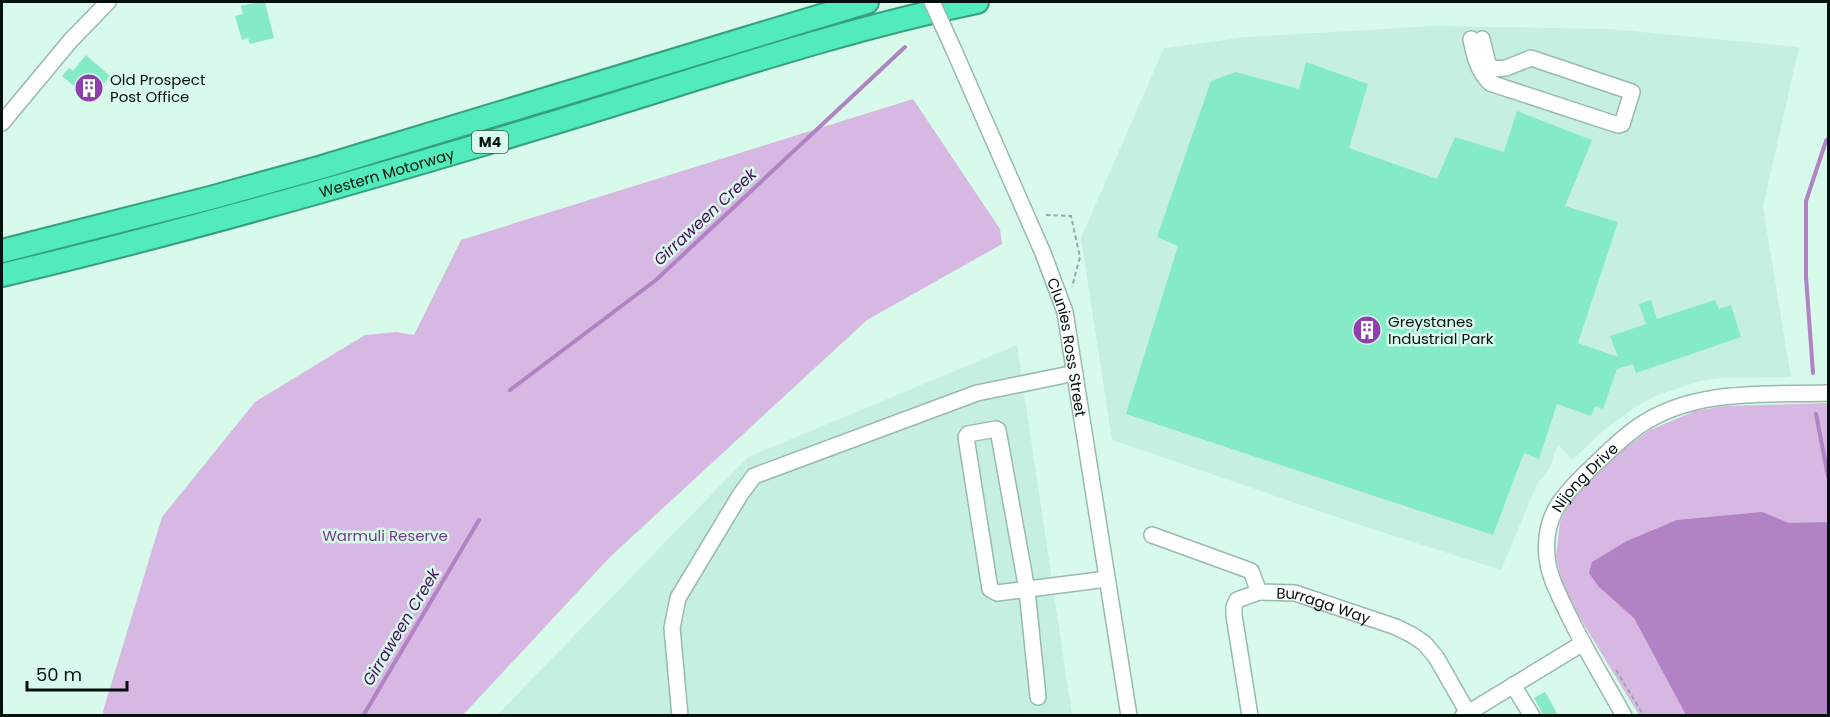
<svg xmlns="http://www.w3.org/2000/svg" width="1830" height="717" font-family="Poppins,sans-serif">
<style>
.built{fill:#c5f0df}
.green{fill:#d6b8e2}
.water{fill:#b182c4}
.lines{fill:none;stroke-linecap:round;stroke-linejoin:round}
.stream{stroke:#b182c4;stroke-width:4}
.building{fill:#85eac6}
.minor-casing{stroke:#98baac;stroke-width:18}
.highway-casing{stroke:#379f7e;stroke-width:26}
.path{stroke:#91aca1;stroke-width:2;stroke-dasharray:4.5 3;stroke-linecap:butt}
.minor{stroke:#fff;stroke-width:15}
.highway{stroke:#52ebbc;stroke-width:22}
.minor-bridge-casing{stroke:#98baac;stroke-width:18;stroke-linecap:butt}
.minor-bridge{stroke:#fff;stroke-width:15}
.labels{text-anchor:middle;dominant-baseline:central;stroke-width:5;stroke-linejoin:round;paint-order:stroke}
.shield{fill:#d7faeb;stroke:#44574f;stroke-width:1.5}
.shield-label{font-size:14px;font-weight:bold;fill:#05110c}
.poi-label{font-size:15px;fill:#05110c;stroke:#d7faeb;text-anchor:start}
.street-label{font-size:15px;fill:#05110c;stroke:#d7faeb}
.park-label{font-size:15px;fill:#74398a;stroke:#d7faeb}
.water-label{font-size:16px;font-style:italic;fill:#4b0b5f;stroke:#d7faeb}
</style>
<rect width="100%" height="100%" fill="#d7faeb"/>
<g class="built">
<polygon points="1432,26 1610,29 1799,47 1763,207 1791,377 1722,378 1700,381 1658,395 1640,404 1605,429 1572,460 1558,444 1550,467 1544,476 1538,482 1501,570 1360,525 1112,440 1081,238 1164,48 1247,37"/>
<polygon points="1017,345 1072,715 496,716 748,457"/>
</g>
<g class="green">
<polygon points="913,99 1000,229 1002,244 867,320 610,557 463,715 103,715 103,711 162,517 255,402 365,335 397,332 414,335 461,240"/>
<polygon points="1828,403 1828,715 1639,715 1577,613 1562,584 1556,556 1560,522 1569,502 1622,450 1650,430 1695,411 1724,406"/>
</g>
<polygon class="water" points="1762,512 1789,523 1828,522 1828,715 1686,715 1634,618 1599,587 1589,573 1592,562 1627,541 1677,520"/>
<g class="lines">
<g class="stream">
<polyline points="1813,373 1806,277 1806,201 1826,141 1828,139"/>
<polyline points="510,390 656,280 905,47"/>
<polyline points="1816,414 1828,476"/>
<polyline points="363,716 479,520"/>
</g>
</g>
<g class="building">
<polygon points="258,2 265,2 274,38 250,44 248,38 242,40 235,16 243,14 241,6"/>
<polygon points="86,55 110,76 90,99 62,76 69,68 73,71"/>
<polygon points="1306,62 1368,84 1349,148 1437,179 1455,137 1504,152 1517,111 1592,140 1565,206 1618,222 1578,343 1618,357 1610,336 1646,324 1639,304 1651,300 1657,319 1715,300 1719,309 1731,305 1741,337 1636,373 1633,364 1617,369 1603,409 1595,406 1591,416 1557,404 1539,459 1524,453 1493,535 1126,414 1178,246 1157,237 1211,81 1236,72 1299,89"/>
<polygon points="1545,692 1551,702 1558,716 1544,716 1534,698"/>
</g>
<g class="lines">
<g class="minor-casing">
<g id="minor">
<path d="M1471,39C1474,55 1478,71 1490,83L1618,125L1622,124L1632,92L1531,58L1506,68L1494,69L1488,64L1482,39"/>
<path id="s1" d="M952,46L1043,253L1065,312L1129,716"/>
<polyline points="2,123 71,40 108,2"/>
<path id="s2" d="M1152,535L1251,571L1259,592L1295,593L1396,627L1412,635L1424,643L1436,657L1468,713"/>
<polyline points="1513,685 1532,716"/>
<polyline points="1038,697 1027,590 998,430 996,429 968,434 966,437 990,589 997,593 1107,579"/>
<polyline points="680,716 672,628 678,598 740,495 754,476 977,393 1075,373"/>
<polyline points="1250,716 1234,615 1234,607 1237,600 1259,592"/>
<polyline points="1463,716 1583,643"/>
<path id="s3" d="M1624,716C1605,681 1584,648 1567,612C1559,595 1549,577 1547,557C1543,517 1561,497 1588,471C1604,456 1620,439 1639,426C1694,388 1765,395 1828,393"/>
</g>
</g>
<g class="highway-casing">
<g id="highway">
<polyline points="2,251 210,198 322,167 867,2"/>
<path id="s4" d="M2,275C192,230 379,176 566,119C702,78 837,31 977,2"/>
</g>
</g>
<g class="path">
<polyline points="1046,215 1071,216 1080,257 1072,287"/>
<polyline points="1616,670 1644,716"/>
</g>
<use href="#minor" class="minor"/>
<use href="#highway" class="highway"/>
<g class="minor-bridge-casing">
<polyline id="minor-bridge" points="932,2 952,46"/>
</g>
<use href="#minor-bridge" class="minor-bridge"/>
</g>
<defs>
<g id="building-disc" transform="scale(1.5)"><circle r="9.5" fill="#903ead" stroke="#d7faeb"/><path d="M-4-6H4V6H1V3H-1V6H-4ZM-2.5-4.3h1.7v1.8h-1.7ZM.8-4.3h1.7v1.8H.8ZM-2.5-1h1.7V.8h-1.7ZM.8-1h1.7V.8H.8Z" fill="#fff"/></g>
</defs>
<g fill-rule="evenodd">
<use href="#building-disc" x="89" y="88"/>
<use href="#building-disc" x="1367" y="330"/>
</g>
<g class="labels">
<rect class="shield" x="472" y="131" width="36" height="22" rx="4.5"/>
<g class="shield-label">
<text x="490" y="142">M4</text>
</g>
<g class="poi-label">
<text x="110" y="79">Old Prospect<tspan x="110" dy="17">Post Office</tspan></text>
<text x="1388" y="321">Greystanes<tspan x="1388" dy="17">Industrial Park</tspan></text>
</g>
<g class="street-label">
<text stroke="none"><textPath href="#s4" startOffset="398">Western Motorway</textPath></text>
<text stroke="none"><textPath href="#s1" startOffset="324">Clunies Ross Street</textPath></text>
<text stroke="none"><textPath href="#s3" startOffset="270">Nijong Drive</textPath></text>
<text stroke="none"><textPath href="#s2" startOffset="194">Burraga Way</textPath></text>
</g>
<g class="park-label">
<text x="385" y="535">Warmuli Reserve</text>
</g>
<g class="water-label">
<text transform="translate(705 217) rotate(-43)">Girraween Creek</text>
<text transform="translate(401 627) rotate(-59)">Girraween Creek</text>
</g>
</g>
<rect width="1830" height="717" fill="none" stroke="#05110c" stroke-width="6"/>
<path d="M27 681v9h100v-9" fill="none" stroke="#05110c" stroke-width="3"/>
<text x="36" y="681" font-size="18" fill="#05110c" stroke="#d7faeb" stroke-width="4.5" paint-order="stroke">50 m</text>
</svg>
